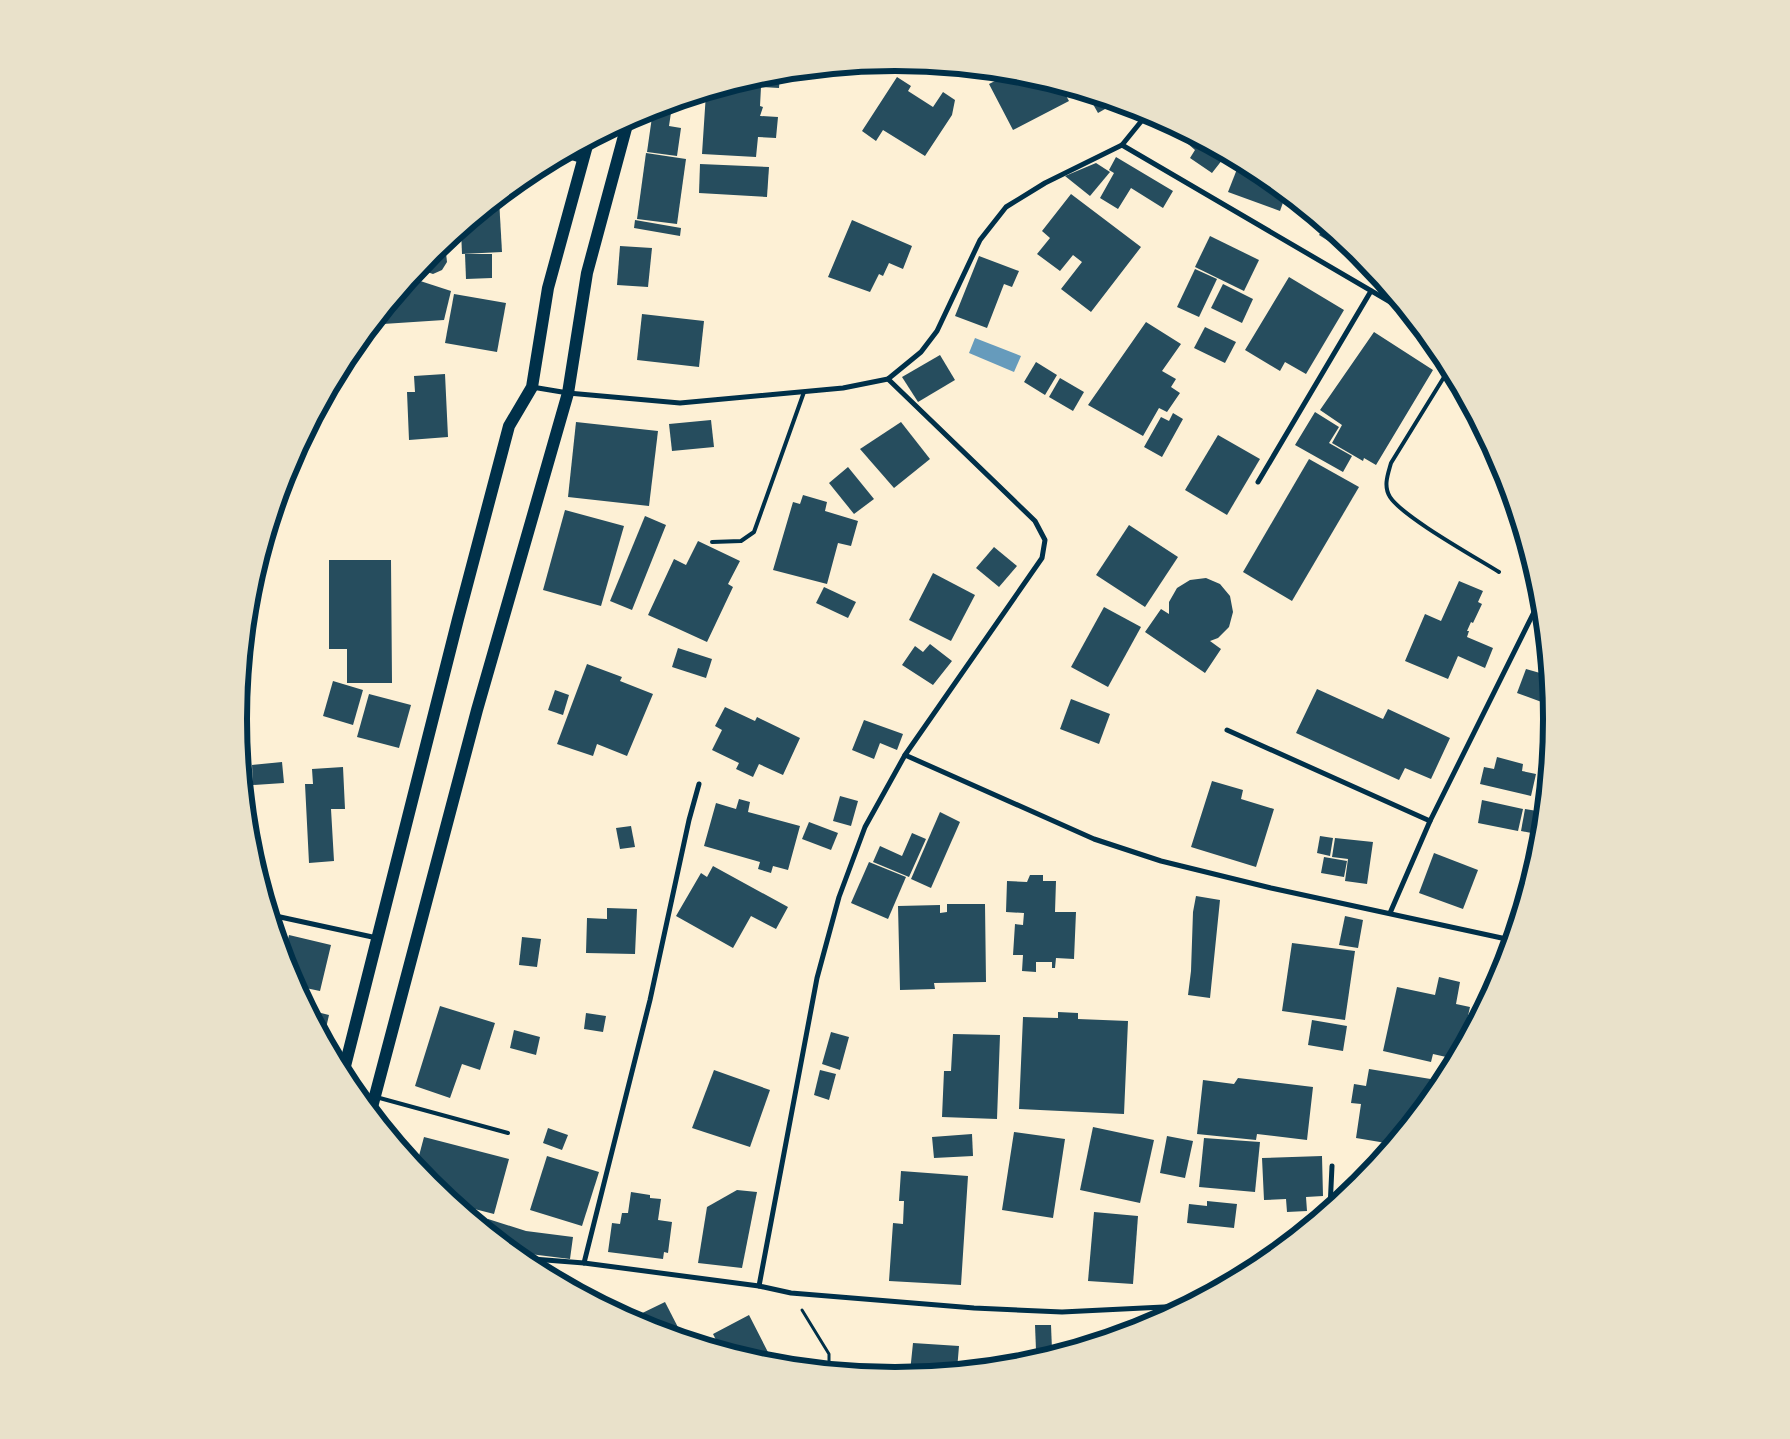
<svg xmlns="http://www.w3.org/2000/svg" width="1790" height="1439" font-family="Helvetica,sans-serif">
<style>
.water{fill:#669bbc}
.building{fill:#264d5e}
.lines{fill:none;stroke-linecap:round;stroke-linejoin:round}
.path{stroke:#003049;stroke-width:3}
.service{stroke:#003049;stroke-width:4}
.minor{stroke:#003049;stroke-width:5}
.primary{stroke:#003049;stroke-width:12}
.rim{fill:none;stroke:#003049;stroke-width:6}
</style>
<rect width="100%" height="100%" fill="#fdf0d5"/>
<polygon class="water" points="975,338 1021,356 1014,372 969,353"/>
<g class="building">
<polygon points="780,74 779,88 761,87 760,106 763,107 760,116 778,117 776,138 758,137 756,157 702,154 706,93 767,75"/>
<polygon points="1009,74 1023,75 1069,89 1064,92 1069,101 1013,130 989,84"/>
<polygon points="897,77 911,86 908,91 933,107 943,92 955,100 952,115 925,156 883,130 876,141 862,131"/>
<polygon points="1091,96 1110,102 1112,105 1098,113 1089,97"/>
<polygon points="667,105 672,106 669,126 681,128 677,156 647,152 653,110"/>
<polygon points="1192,137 1226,155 1212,173 1190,158 1195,150 1187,143"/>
<polygon points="646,153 686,159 677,224 637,219"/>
<polygon points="1116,157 1173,191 1163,208 1131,188 1118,209 1100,198 1114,173 1109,170"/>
<polygon points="1096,163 1110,172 1090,196 1065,176"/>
<polygon points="700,164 769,167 767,197 699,193"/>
<polygon points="1239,164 1260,173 1286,194 1280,211 1228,192"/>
<polygon points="1071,194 1141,247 1091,312 1061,289 1082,262 1073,255 1060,271 1037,254 1050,238 1042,231"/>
<polygon points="499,199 502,252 462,254 461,230"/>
<polygon points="635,220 681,228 680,236 634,228"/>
<polygon points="852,220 912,246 903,269 889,263 883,276 879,274 870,292 828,277"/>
<polygon points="1325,226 1360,255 1369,267 1319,235"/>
<polygon points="1210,236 1259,260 1244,291 1195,267"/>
<polygon points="620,246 652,248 648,287 617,285"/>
<polygon points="439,248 446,253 447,262 442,270 433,274 424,271 421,266"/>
<polygon points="465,254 492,254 492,278 466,279"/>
<polygon points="979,256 1019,271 1012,287 1004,284 987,328 955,316"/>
<polygon points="1195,269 1217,279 1199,317 1177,307"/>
<polygon points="1289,277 1344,310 1306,374 1285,362 1280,371 1245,350"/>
<polygon points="411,278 451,291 444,320 383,324 388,307"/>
<polygon points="1223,284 1253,299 1242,323 1211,308"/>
<polygon points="454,294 506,303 497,352 445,343"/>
<polygon points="642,314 704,321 699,367 637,360"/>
<polygon points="1146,322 1181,344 1162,371 1176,379 1171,387 1180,393 1167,412 1159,408 1143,436 1088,405"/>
<polygon points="1205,327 1236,342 1225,363 1194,348"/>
<polygon points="1374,332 1433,370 1376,465 1364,458 1363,461 1332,443 1342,425 1320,410"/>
<polygon points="940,355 955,380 918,402 902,377"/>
<polygon points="1036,362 1057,375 1045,395 1024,382"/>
<polygon points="445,374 448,437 409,440 407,392 415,392 414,376"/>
<polygon points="1060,378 1084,392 1073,411 1049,397"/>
<polygon points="1315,412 1339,427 1329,443 1352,456 1343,472 1295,445"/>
<polygon points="1173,413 1183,419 1162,457 1144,447 1161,417 1169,421"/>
<polygon points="711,420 714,447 672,451 669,424"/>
<polygon points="576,422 658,431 649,506 568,497"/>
<polygon points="901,422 930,459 894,488 860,449"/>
<polygon points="1218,435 1260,459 1227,515 1185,490"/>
<polygon points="1309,459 1359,487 1292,601 1243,572"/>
<polygon points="848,467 874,499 854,514 829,483"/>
<polygon points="803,495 827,502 825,511 858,521 851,546 838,543 827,584 773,570 793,502 800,504"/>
<polygon points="565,510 624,526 601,606 543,590"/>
<polygon points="645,516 666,525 632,610 610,601"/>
<polygon points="1129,525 1178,557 1145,607 1096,575"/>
<polygon points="698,541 740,561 728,584 733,587 707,642 648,615 674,559 686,565"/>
<polygon points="994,547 1017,566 999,587 976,568"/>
<polygon points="329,560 391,560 392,683 347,683 347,649 329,649"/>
<polygon points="933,573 975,595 951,641 909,620"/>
<polygon points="1206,578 1220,584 1230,596 1233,612 1229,627 1218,638 1210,641 1221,649 1205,673 1145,632 1161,609 1169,614 1169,602 1177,588 1190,580"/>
<polygon points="1459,581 1483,591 1478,602 1482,604 1473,623 1471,622 1467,631 1469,631 1467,637 1493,648 1485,668 1458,656 1448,679 1405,661 1425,614 1441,621"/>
<polygon points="824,587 856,602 848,618 816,603"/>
<polygon points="1104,607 1141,627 1108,687 1071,667"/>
<polygon points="930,644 952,661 933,685 902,665 915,646 923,652"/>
<polygon points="678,648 712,659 706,678 672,667"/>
<polygon points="1543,663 1547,665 1550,696 1547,704 1517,693 1526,669 1540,673"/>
<polygon points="587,664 622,677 620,681 653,694 627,756 597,744 593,756 557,744"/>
<polygon points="333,681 363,690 353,725 323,716"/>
<polygon points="1317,689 1383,719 1388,709 1450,738 1431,779 1405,768 1399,780 1296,733"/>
<polygon points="555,690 569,695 563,715 548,710"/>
<polygon points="369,694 411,705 399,748 357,737"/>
<polygon points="1071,699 1110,714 1099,744 1060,729"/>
<polygon points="725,707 755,721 757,717 800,738 783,775 759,764 753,777 736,769 739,763 712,750 722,730 715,726"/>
<polygon points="1551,713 1552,720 1550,736 1540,730"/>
<polygon points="864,720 903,734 897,750 880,743 874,759 852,750"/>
<polygon points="1497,757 1523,764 1522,771 1536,774 1531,796 1480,784 1484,767 1494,769"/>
<polygon points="282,762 284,783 253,785 252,765"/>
<polygon points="343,767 345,809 331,809 334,861 309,863 305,784 313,784 312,769"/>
<polygon points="1212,781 1243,790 1241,799 1274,809 1256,867 1191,847"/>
<polygon points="840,796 858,801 851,826 833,821"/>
<polygon points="739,799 750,802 748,812 800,826 788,870 773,866 771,873 758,869 760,862 704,846 716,803 736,809"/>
<polygon points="1482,800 1523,809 1518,831 1478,823"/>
<polygon points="1525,809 1543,812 1541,835 1521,831"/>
<polygon points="940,812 960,822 931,888 911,879"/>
<polygon points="809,822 838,833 831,850 802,839"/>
<polygon points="631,826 635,847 620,849 616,828"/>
<polygon points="912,833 926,839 909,877 873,862 880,846 902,856"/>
<polygon points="1320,836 1333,838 1330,856 1317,853"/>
<polygon points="1335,838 1373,842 1367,884 1345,881 1348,859 1332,857"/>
<polygon points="1434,853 1478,870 1463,909 1419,893"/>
<polygon points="1324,857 1347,861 1344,877 1321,873"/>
<polygon points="869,862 906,877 888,919 851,903"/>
<polygon points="713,866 788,907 776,929 751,916 733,948 676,916 701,873 707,877"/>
<polygon points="1030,875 1043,875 1043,881 1056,881 1055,912 1076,912 1074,959 1056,958 1055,968 1052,968 1052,962 1036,962 1036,972 1022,971 1023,955 1013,955 1015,924 1023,925 1024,913 1006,912 1007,881 1027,882"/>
<polygon points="1196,896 1220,900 1210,998 1188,995 1191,971 1193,912"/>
<polygon points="947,904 985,904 986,982 934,983 935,989 900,990 898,906 940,905 940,913 947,912"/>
<polygon points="607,908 637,909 635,954 586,953 587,918 607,919"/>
<polygon points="1345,916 1363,920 1358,948 1339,945"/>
<polygon points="289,935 331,945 320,991 296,986 288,971 281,946 286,948"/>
<polygon points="522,937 541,939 537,967 519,965"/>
<polygon points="1292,943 1355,951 1345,1020 1282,1011"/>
<polygon points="1439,977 1460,982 1456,1004 1470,1007 1461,1047 1455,1059 1433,1054 1431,1062 1383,1051 1397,987 1435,995"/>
<polygon points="440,1006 495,1023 480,1070 462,1064 450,1098 415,1086"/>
<polygon points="309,1010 329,1015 324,1037"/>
<polygon points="1058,1012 1078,1013 1078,1019 1128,1021 1124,1114 1019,1109 1023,1017 1058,1018"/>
<polygon points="586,1013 606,1016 603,1032 584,1029"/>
<polygon points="1312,1020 1347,1026 1343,1051 1308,1045"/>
<polygon points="514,1030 540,1037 536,1055 510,1048"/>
<polygon points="831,1032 849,1037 840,1070 822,1064"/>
<polygon points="953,1034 1000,1035 997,1119 942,1117 944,1071 951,1071"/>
<polygon points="1369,1069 1443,1081 1392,1144 1356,1138 1361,1104 1351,1103 1354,1084 1366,1086"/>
<polygon points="714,1070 770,1090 750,1147 692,1128"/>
<polygon points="820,1070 836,1074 829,1100 814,1095"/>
<polygon points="1238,1078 1313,1087 1307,1140 1257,1134 1256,1140 1197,1134 1203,1080 1234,1084"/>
<polygon points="1093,1127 1154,1140 1140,1203 1080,1190"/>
<polygon points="548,1128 568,1135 562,1150 543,1143"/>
<polygon points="1014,1132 1065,1139 1053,1218 1002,1210"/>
<polygon points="972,1134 973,1156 934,1158 932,1137"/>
<polygon points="1167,1136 1193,1141 1185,1178 1160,1173"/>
<polygon points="424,1137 509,1159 494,1214 455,1204 430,1184 416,1167"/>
<polygon points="1204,1138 1260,1142 1255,1192 1199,1187"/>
<polygon points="547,1156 599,1172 582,1226 530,1210"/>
<polygon points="1322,1156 1323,1196 1306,1197 1307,1211 1287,1212 1286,1199 1264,1200 1262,1158"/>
<polygon points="901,1171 968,1176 961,1285 889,1281 893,1223 903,1224 904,1201 899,1201"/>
<polygon points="737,1190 757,1192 742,1268 698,1263 707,1207"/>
<polygon points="631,1192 650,1195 650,1198 661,1199 658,1220 672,1222 668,1253 664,1252 663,1259 608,1252 612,1223 620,1224 622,1213 628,1213"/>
<polygon points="1207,1201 1237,1204 1234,1228 1187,1223 1189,1204 1207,1206"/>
<polygon points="1094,1212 1138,1216 1133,1284 1088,1281"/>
<polygon points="488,1219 526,1231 573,1237 570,1259 514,1252 482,1226 485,1227"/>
<polygon points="665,1302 684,1339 643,1326 630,1319"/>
<polygon points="749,1315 771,1358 774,1357 778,1365 767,1364 721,1350 713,1334"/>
<polygon points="1035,1325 1051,1325 1052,1350 1036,1350"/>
<polygon points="913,1343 959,1346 957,1370 895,1376 896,1371 910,1372"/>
</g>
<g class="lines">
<polyline class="path" points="802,1310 829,1354 829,1370"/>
<g class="service">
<path d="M1449,369L1391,463C1388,474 1383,486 1390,497C1403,517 1475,557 1499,572"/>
<polyline points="712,542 741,541 754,532 804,392"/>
<polyline points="376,1097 508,1133"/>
</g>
<g class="minor">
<polyline points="1122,145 1404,310"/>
<polyline points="564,155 583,161"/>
<polyline points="532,387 568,393 680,403 843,388 888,379 921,352 937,331 980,240 1006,207 1045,183 1122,145 1148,113"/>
<polyline points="1258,482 1371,291"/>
<polyline points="1227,730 1430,821"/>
<polyline points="905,755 1094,839 1161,861 1271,888 1511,940"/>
<polyline points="1390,913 1430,821 1540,600"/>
<polyline points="271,915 377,938"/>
<polyline points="1330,1208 1332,1166"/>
<polyline points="520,1258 584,1263 759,1286 791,1293 974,1308 1062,1312 1184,1306"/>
<polyline points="584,1263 650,1000 689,820 699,784"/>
<polyline points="759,1286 817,978 839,897 865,827 905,755 1042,558 1045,540 1035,521 888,379"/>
</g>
<g class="primary">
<polyline points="343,1074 458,619 509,426 532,387 548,288 588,142"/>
<polyline points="371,1111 477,710 568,393 587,273 628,121"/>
</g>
</g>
<path d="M0 0H1790V1439H0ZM247 719a648 648 0 1 1 1296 0a648 648 0 1 1-1296 0Z" fill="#e9e1ca" fill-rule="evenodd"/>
<path class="rim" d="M247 719a648 648 0 1 1 1296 0a648 648 0 1 1-1296 0Z"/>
</svg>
